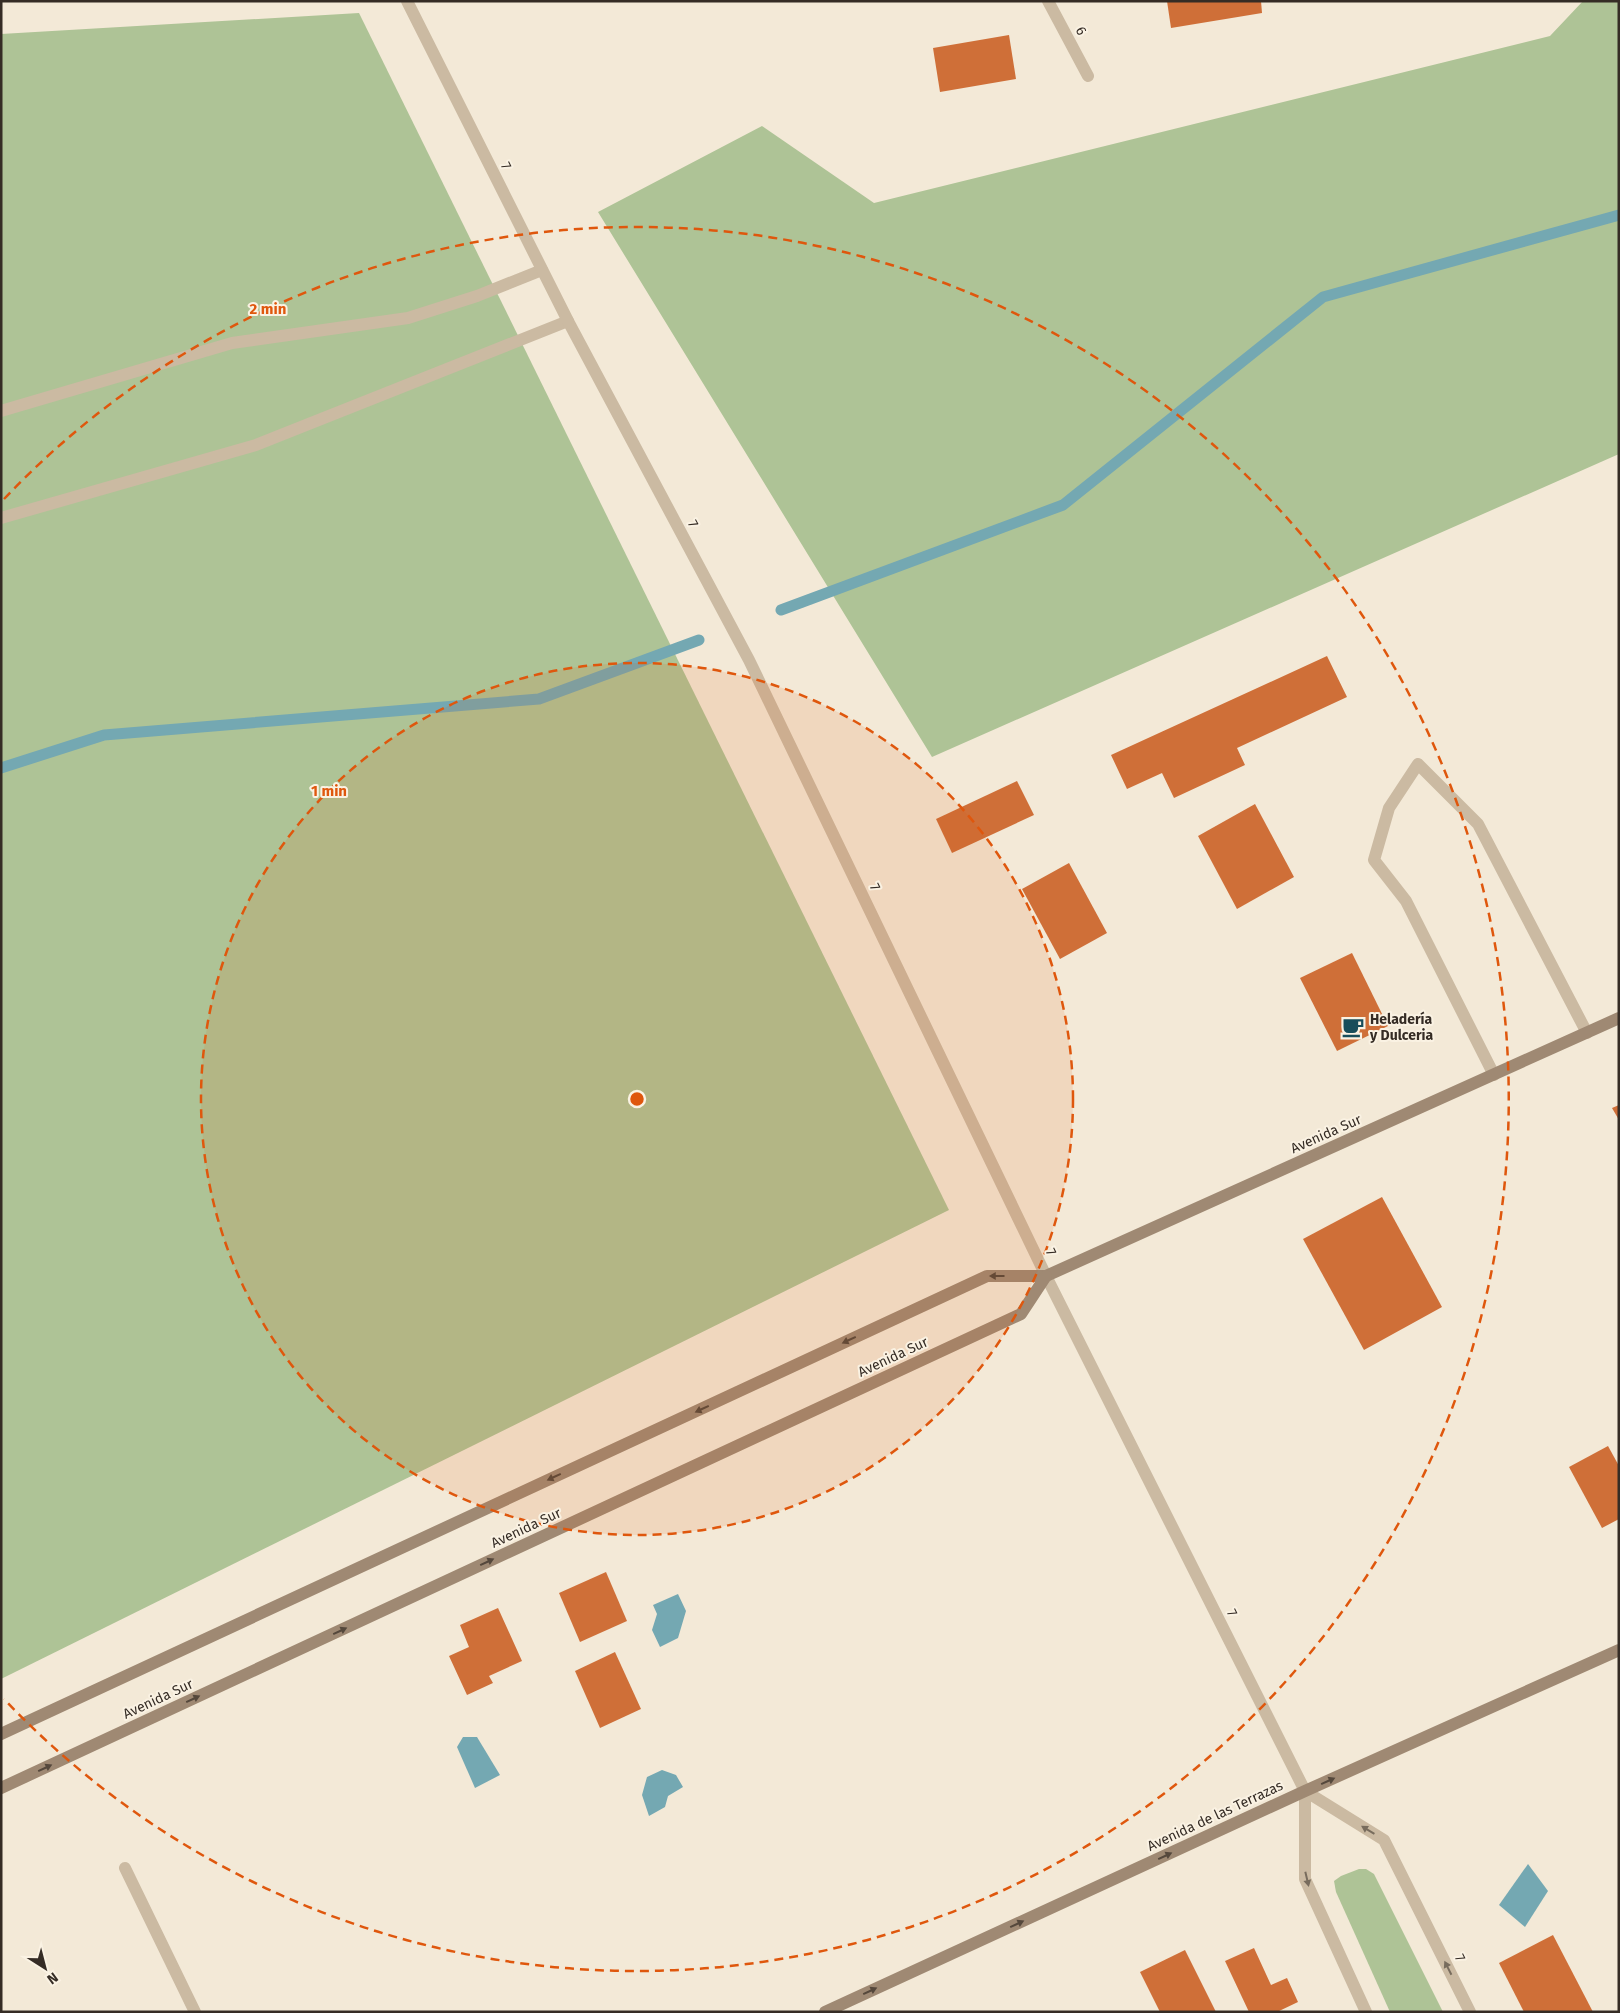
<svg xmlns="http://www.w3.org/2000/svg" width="1620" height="2013" font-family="'Fira Sans',sans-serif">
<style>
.green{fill:#aec396}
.water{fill:#74a8b2}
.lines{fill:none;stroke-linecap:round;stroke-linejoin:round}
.stream{stroke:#74a8b2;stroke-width:11}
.building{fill:#cf6f38}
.lane{stroke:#cbbaa2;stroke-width:12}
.street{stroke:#cbbaa2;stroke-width:12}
.secondary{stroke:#9f8973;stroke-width:12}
.oneway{fill:#55483c}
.oneway2{fill:#786c5d}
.ring{fill:none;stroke:#df570d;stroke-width:2.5;stroke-dasharray:9 6}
.labels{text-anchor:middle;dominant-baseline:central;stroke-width:4;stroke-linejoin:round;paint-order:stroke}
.street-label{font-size:14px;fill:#352c25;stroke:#faf2e3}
.poi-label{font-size:14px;font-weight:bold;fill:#352c25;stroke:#faf2e3;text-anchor:start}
.centre{fill:#df570d;stroke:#faf2e3;stroke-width:2.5}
.ring-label{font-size:15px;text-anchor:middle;font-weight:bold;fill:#df570d;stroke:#faf2e3;stroke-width:4;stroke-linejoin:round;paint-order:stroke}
</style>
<rect width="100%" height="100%" fill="#f3e9d7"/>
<g class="green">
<polygon points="1583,1 1619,1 1619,454 932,757 598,212 762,126 874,203 1550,36"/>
<polygon points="359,13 949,1210 1,1679 1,34"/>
<polygon points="1359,1869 1366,1869 1374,1874 1443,2012 1390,2012 1336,1892 1334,1881 1341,1876"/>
</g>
<g class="water">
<polygon points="678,1594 686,1611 678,1638 660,1647 652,1630 657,1614 653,1605"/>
<polygon points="463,1737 477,1737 500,1775 475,1788 457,1747"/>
<polygon points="662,1770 676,1775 683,1787 668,1796 665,1807 649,1816 642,1795 647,1777"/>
<polygon points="1528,1864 1548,1891 1525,1927 1499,1905"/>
</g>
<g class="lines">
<g class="stream">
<polyline points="781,610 1063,505 1323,297 1619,215"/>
<polyline points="1,768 104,735 539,699 699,640"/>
</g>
</g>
<g class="building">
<polygon points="1167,1 1261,1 1262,13 1171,28"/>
<polygon points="1009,35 1016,79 940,92 933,48"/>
<polygon points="1327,656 1347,697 1237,748 1245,765 1174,798 1162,773 1127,789 1111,755"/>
<polygon points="1017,781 1034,815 952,853 936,819"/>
<polygon points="1255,804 1294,877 1237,909 1198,836"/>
<polygon points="1069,863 1107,933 1060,959 1022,889"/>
<polygon points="1352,953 1388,1026 1337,1051 1300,978"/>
<polygon points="1619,1105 1619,1120 1612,1108"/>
<polygon points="1382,1197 1442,1307 1364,1350 1303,1239"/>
<polygon points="1608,1446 1619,1466 1619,1519 1602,1528 1569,1467"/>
<polygon points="606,1572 627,1621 580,1642 559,1593"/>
<polygon points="498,1608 522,1661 489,1676 493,1683 467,1695 449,1656 469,1647 460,1625"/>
<polygon points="615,1652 641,1709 600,1728 575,1671"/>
<polygon points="1553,1935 1593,2012 1524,2012 1499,1963"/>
<polygon points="1254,1948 1271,1985 1287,1978 1298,2002 1277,2012 1249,2012 1225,1961"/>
<polygon points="1185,1950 1216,2012 1160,2012 1140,1972"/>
</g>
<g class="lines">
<g class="lane">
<polyline points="1,411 232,343 408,318 477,296 542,270"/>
<polyline points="1,518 256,445 568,321"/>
<polyline points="1494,1075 1406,901 1374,860 1389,808 1418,764 1478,824 1587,1033"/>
<polyline points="125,1868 195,2012"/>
</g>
<g class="street">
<polyline points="407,1 568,321 749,660 1046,1276 1305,1791"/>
<polyline points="1048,1 1088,76"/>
<polyline points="1366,2012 1305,1879 1305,1791 1384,1840 1470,2012"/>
</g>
<g class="secondary">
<polyline points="1,1734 987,1276 1046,1276 1619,1018"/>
<polyline points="1,1788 1021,1314 1046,1276"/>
<polyline points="825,2012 1305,1791 1619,1650"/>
</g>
</g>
<defs><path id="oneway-solid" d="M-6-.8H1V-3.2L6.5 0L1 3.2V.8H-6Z" transform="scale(1.25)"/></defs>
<g class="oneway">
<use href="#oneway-solid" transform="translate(997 1276) rotate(180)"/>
<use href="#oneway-solid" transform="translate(849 1340) rotate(155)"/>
<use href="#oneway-solid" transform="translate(702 1409) rotate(155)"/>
<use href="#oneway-solid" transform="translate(554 1477) rotate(155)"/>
<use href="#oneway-solid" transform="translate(487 1562) rotate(-25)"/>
<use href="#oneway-solid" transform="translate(340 1631) rotate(-25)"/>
<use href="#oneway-solid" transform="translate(193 1699) rotate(-25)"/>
<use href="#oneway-solid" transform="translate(45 1768) rotate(-25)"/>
<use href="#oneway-solid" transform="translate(1328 1781) rotate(-24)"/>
<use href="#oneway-solid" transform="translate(1165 1856) rotate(-25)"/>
<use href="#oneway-solid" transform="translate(1017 1924) rotate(-25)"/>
<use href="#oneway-solid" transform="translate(870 1991) rotate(-25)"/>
</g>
<g class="oneway2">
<use href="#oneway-solid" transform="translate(1368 1830) rotate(-149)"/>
<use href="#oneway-solid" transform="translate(1307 1879) rotate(77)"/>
<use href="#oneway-solid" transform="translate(1448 1968) rotate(-117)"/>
</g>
<circle cx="637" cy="1099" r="436" fill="#df570d" fill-opacity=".12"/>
<g class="ring">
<circle cx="637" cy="1099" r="436"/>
<path d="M4 499A872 872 0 1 1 4 1699"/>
</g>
<defs>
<g id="cafe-bare" transform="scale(1.725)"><path d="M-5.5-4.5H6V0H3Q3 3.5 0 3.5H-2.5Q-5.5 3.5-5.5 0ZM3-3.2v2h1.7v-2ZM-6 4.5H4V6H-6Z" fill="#184d5a" stroke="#faf2e3" stroke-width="2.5" paint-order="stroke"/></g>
</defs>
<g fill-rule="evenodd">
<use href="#cafe-bare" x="1353" y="1027"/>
</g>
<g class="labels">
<g class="street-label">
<text transform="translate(1081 31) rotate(62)">6</text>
<text transform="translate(506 166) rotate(63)">7</text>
<text transform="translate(693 524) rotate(62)">7</text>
<text transform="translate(875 887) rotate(64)">7</text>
<text transform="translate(1326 1134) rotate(-24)">Avenida Sur</text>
<text transform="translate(1051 1252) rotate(64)">7</text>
<text transform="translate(893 1357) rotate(-25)">Avenida Sur</text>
<text transform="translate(526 1528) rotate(-25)">Avenida Sur</text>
<text transform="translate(1232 1613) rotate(63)">7</text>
<text transform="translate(158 1699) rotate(-25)">Avenida Sur</text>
<text transform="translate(1215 1816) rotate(-25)">Avenida de las Terrazas</text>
<text transform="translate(1460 1958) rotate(63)">7</text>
</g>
<g class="poi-label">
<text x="1370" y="1019">Heladería<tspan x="1370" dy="16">y Dulceria</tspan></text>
</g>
</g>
<circle cx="637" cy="1099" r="8" class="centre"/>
<g class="ring-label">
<text x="268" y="314">2 min</text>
<text x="329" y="796">1 min</text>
</g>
<rect width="1620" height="2013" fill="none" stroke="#352c25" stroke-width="5"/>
<g transform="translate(45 1968) rotate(144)" stroke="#faf2e3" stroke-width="4" paint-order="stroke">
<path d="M0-4L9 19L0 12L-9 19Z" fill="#352c25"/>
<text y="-8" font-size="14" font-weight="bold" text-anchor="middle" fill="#352c25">N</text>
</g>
</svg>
